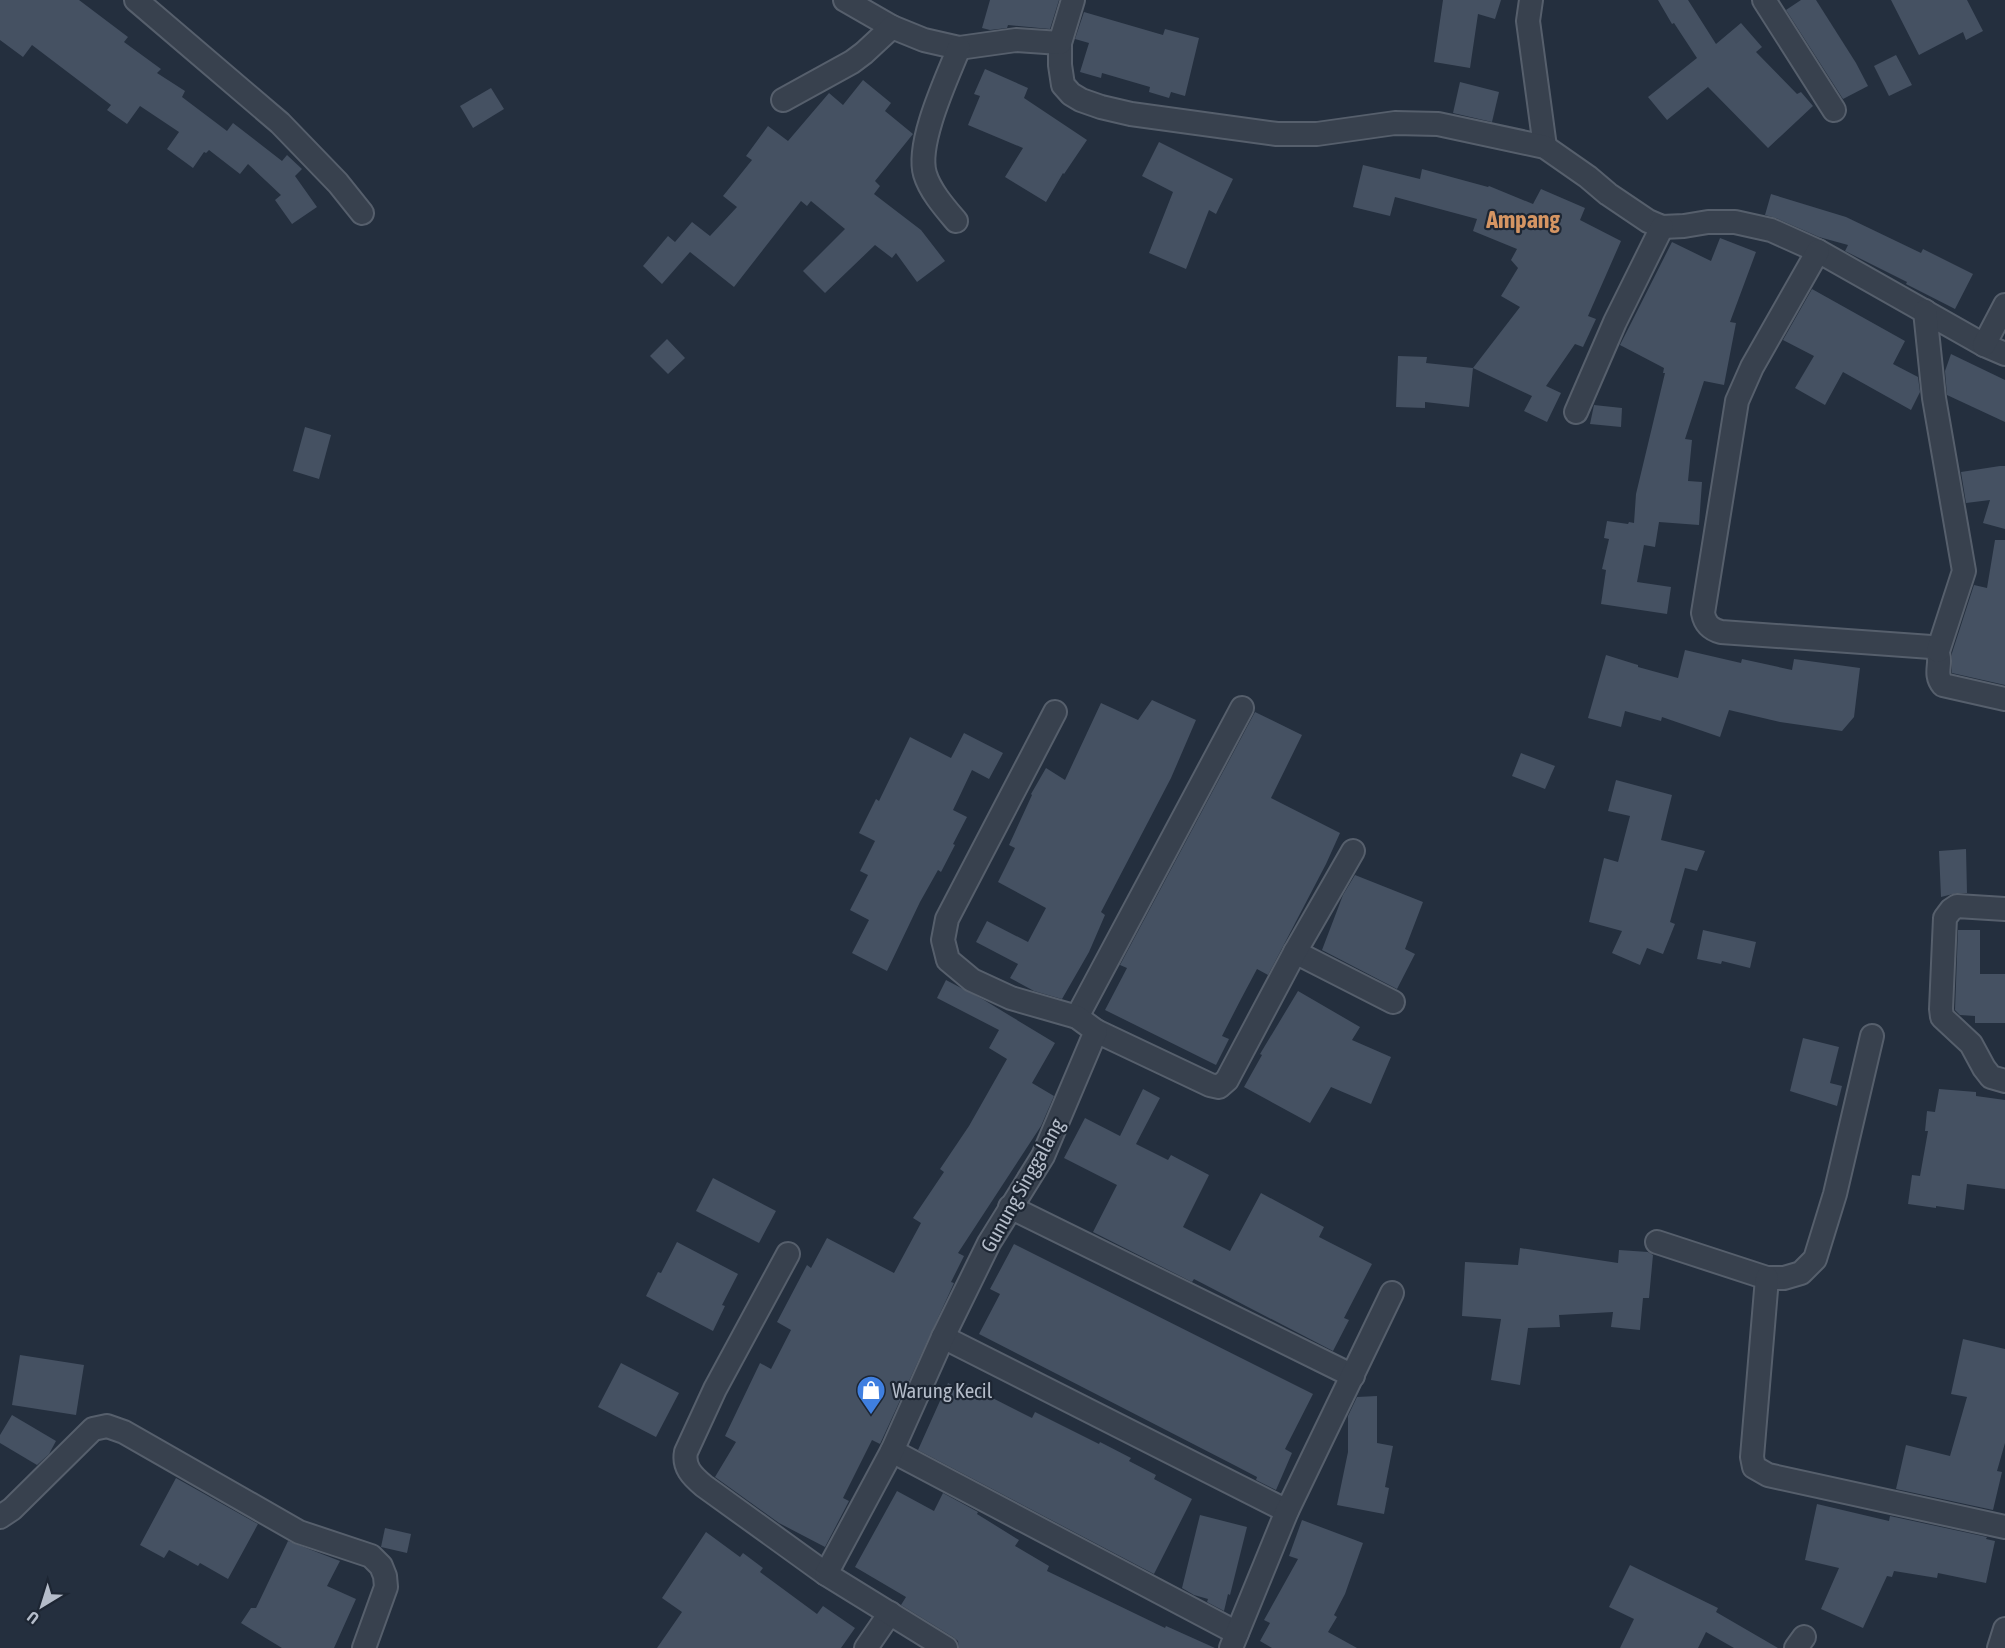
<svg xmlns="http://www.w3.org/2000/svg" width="2005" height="1648" font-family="'Asap Condensed',sans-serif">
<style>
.building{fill:#455162}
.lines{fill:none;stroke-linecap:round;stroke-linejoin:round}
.minor-casing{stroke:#565f6c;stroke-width:26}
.minor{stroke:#38414e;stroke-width:22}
.labels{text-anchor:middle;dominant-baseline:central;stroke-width:4.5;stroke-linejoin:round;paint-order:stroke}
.street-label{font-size:21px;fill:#b4bcc9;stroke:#1d2633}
.poi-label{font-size:21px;fill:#b4bcc9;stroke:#1d2633;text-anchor:start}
.quarter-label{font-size:24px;font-weight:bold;fill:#d59563;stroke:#1d2633}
</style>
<rect width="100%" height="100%" fill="#242f3e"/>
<g class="building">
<polygon points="0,0 79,0 128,37 124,42 161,69 157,73 185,91 182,97 227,131 233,123 282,161 287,155 302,169 295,176 317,207 292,224 275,200 281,195 248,164 240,174 209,150 206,153 204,152 193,168 167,149 179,132 140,106 127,124 107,110 111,105 32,45 23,57 0,40"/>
<polygon points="990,0 1059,0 1050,29 1008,25 1007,28 990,30 982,28"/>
<polygon points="1443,0 1501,0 1495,19 1478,14 1470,68 1434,62"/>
<polygon points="1658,0 1688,0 1716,44 1741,23 1762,47 1756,52 1797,94 1801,92 1813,106 1768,148 1708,87 1667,120 1648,97 1697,58 1674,23 1672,24"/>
<polygon points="1801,0 1816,0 1856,63 1868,86 1843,99 1786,10"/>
<polygon points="1891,0 1967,0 1983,31 1966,40 1963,32 1919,55"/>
<polygon points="1084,12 1163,35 1165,29 1199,38 1185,96 1171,92 1169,98 1149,92 1150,87 1102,73 1101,78 1080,72 1089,43 1075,39"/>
<polygon points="1896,55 1912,85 1889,96 1874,66"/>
<polygon points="985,69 1028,88 1024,98 1087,140 1064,174 1063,173 1046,202 1005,177 1023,148 968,125 980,96 974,94"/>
<polygon points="863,80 891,103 885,111 913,134 875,181 880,186 874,194 921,230 945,261 917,282 896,253 892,258 875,245 825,293 803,271 845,229 811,201 807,206 801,201 734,287 690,252 662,284 643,266 668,236 675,242 692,222 710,236 737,207 723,196 752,160 746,156 768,126 788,141 829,93 843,105"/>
<polygon points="1460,82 1499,92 1492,122 1453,113"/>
<polygon points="491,88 504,109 473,128 460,106"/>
<polygon points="1159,142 1233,179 1216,214 1209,210 1186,269 1149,253 1173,192 1142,176"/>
<polygon points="1363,165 1420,179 1422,169 1488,187 1489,186 1533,204 1541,189 1585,208 1580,220 1621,241 1588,316 1596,319 1583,347 1575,344 1546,386 1561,393 1547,422 1524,411 1532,396 1473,368 1520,307 1501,296 1518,268 1511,260 1517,249 1473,231 1477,219 1395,197 1390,216 1353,207"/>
<polygon points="1771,194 1846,217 1921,253 1923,249 1973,274 1955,309 1906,284 1907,282 1845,251 1848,245 1819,237 1776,218 1765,215"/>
<polygon points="1720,238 1756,252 1730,322 1736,323 1724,385 1704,381 1685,439 1692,440 1688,481 1702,482 1699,525 1659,522 1655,547 1644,545 1637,582 1671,587 1667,614 1601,604 1606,570 1602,569 1609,539 1604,538 1607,521 1628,524 1629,522 1634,523 1636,494 1665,373 1663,373 1664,368 1620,345 1672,242 1711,261"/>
<polygon points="1812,289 1905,341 1893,364 1918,377 1920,392 1911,410 1843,372 1825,405 1795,388 1814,356 1783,340"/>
<polygon points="667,339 685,358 668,374 650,356"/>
<polygon points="1951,354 2005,380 2005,422 1947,395 1945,371"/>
<polygon points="1398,356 1427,357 1426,363 1473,368 1469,407 1425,402 1425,408 1396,407"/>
<polygon points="1594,405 1622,408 1621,427 1590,424"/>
<polygon points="305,427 331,435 319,479 293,471"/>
<polygon points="2000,466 2005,466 2005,529 1983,523 1990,500 1966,503 1961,472"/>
<polygon points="1995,540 2005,540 2005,685 1952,673 1952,653 1974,585 1987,588"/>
<polygon points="1685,650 1741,663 1742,659 1792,670 1794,659 1860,668 1854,717 1842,731 1780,722 1729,710 1720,737 1662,717 1661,721 1625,711 1621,727 1588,718 1606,655 1638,665 1638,667 1678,678"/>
<polygon points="1152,700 1196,720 1171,778 1101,912 1105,915 1089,952 1062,999 1034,991 1010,978 1018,964 976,942 987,921 1028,942 1046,908 998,882 1015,848 1009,845 1032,795 1031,794 1046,768 1065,780 1101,703 1138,720"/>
<polygon points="1255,712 1302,735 1271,798 1340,833 1326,864 1268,975 1257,969 1241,999 1222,1036 1229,1039 1216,1065 1105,1010 1127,968 1120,965"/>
<polygon points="964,733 1003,753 989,779 972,770 953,810 967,817 953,844 955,845 941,872 938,870 920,902 887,971 852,953 869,920 850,910 868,875 860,871 875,841 859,833 876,799 879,801 910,737 951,758"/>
<polygon points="1521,753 1555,766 1545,789 1512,776"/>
<polygon points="1616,780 1672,795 1661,840 1705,851 1697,871 1685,868 1670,922 1675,924 1663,954 1647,948 1640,965 1612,953 1622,931 1589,922 1604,858 1618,862 1630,816 1608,811"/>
<polygon points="1966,849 1967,893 1957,893 1941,897 1939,851"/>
<polygon points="1355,875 1423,902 1405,949 1415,954 1397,989 1322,950 1343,895"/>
<polygon points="1703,930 1756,942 1750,968 1722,961 1721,964 1697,959"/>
<polygon points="1958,930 1980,930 1980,974 2005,974 2005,1023 1975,1023 1975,1016 1960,1015 1955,1010"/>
<polygon points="946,980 984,1000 1055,1043 1032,1083 1054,1096 1041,1126 958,1253 964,1256 951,1282 954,1283 880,1444 872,1440 843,1498 849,1501 825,1547 779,1523 715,1477 736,1442 725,1436 760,1363 771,1369 791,1330 777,1322 807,1265 811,1268 827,1238 894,1273 921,1223 913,1218 944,1172 940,1169 969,1126 1007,1059 989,1048 999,1030 937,998"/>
<polygon points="1298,991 1360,1027 1352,1040 1391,1057 1371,1104 1331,1087 1310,1123 1244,1087 1262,1055 1260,1054"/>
<polygon points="1803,1038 1839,1047 1830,1083 1842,1086 1837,1106 1790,1091"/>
<polygon points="1143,1089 1160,1098 1136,1144 1168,1160 1171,1155 1209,1175 1183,1227 1230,1251 1261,1193 1324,1227 1319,1237 1372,1264 1344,1318 1349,1320 1333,1351 1194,1279 1192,1282 1093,1232 1117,1185 1064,1158 1085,1118 1120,1136"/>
<polygon points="1939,1089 1976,1092 1976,1096 2005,1100 2005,1189 1967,1184 1964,1210 1936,1206 1936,1208 1908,1204 1912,1175 1920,1176 1928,1131 1925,1131 1927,1111 1935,1112"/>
<polygon points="713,1178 776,1211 759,1243 696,1211"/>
<polygon points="677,1242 738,1274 722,1305 725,1306 713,1331 646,1296 658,1272 661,1273"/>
<polygon points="1014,1244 1313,1394 1285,1449 1292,1453 1276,1490 1256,1480 1257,1477 1236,1466 979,1334 1000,1294 990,1289"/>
<polygon points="1520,1248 1618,1263 1619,1250 1648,1252 1653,1255 1649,1298 1643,1298 1640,1330 1611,1327 1613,1312 1559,1315 1560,1327 1528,1328 1520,1385 1491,1380 1501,1319 1462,1316 1465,1262 1518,1265"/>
<polygon points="1963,1339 2005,1349 2005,1443 1997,1471 2002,1472 1993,1510 1896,1489 1906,1445 1950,1456 1967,1397 1951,1394"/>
<polygon points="20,1355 84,1365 76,1415 12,1405"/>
<polygon points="621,1363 679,1393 656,1437 598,1407"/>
<polygon points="948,1383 962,1390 965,1384 1032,1418 1035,1412 1099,1444 1100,1442 1131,1458 1129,1461 1156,1475 1154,1479 1192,1499 1154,1574 918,1450"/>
<polygon points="1377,1396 1377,1443 1393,1446 1385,1487 1389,1488 1384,1514 1337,1505 1348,1452 1348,1416 1357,1397"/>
<polygon points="12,1415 56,1441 49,1454 37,1465 0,1443 0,1435"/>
<polygon points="176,1478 258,1524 228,1579 200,1563 198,1566 169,1550 164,1558 140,1545"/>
<polygon points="897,1491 934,1511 943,1493 978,1512 977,1514 1019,1540 1015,1546 1049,1566 1047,1571 1165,1628 1166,1626 1215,1648 959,1648 958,1641 953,1637 901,1605 906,1597 855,1567"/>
<polygon points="1817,1504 1889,1521 1890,1516 1987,1537 1986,1539 1995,1541 1986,1583 1938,1573 1937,1578 1894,1571 1892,1577 1887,1576 1863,1628 1821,1609 1839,1568 1805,1560"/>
<polygon points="1200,1515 1247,1527 1230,1595 1228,1594 1224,1611 1207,1602 1208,1599 1194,1595 1182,1588"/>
<polygon points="1302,1520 1363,1543 1345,1594 1334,1615 1337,1617 1328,1632 1357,1648 1272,1648 1260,1641 1270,1623 1264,1620 1298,1559 1289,1556"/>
<polygon points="385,1528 411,1534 407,1553 381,1547"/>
<polygon points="706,1532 740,1557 743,1553 763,1568 760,1572 817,1614 823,1606 855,1628 841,1648 657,1648 682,1612 662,1598"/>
<polygon points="288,1541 340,1561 327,1586 356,1599 334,1648 282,1648 241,1623 251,1608 256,1608"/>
<polygon points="1630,1565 1718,1608 1716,1612 1778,1648 1734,1648 1706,1632 1698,1648 1620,1648 1634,1619 1609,1607"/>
</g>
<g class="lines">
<g class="minor-casing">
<g id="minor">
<polyline points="136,0 280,123 338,183 362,213"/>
<polyline points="845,0 892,27"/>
<polyline points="1531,0 1528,21 1545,147"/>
<polyline points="1764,0 1834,110"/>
<polyline points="1060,43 1060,65 1063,85 1071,94 1081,100 1101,107 1131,114 1277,134 1317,134 1395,123 1438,124 1545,147 1588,177 1608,194 1648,221 1662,227 1684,226 1708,222 1735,222 1771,230 1818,251 1984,345 2005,354"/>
<polyline points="783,100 852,62 864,53 892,27 924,40 959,48 1016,40 1060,43 1073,0"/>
<path d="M956,221C945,208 930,191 925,174C916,143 947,78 959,48"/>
<path d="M1818,251L1752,367L1737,401L1703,613C1705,624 1710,629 1721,632L1931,647C1948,657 1931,671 1943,685L2005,699"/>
<polyline points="1925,311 1934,398 1964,571 1938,651"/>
<polyline points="1984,345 2005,305"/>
<polyline points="1576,412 1615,322 1662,227"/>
<polyline points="2005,909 1957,906 1951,910 1945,918 1941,1009 1942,1017 1971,1044 1984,1068 1991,1077 2005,1081"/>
<polyline points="1295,952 1393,1002"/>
<polyline points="1077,1017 1242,708"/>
<polyline points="1096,1031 1210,1085 1219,1087 1227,1080 1295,952 1353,851"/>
<polyline points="1010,1207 1353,1376"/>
<polyline points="1657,1242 1767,1278 1784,1278 1801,1273 1815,1259 1835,1194 1872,1036"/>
<path d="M788,1254L715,1389L686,1452C683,1467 692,1476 704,1486L826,1574"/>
<polyline points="1767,1278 1752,1457 1754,1467 1768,1475 2005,1527"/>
<polyline points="943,1337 1287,1511"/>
<polyline points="892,1451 1237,1633"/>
<polyline points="0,1517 12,1509 93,1429 107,1426 124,1432 299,1532 371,1556 381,1566 385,1576 386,1587 364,1648"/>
<polyline points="866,1648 890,1613"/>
<polyline points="946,1648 826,1574 892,1451 943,1337 989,1243 1043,1156 1096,1031 1077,1017 1011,998 972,980 948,960 943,940 947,919 1055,712"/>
<polyline points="1231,1648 1287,1511 1392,1293"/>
<polyline points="1796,1648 1804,1637"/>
<polyline points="1999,1648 2005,1629"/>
</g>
</g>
<use href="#minor" class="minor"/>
</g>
<defs>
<g id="shop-pin" transform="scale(1.5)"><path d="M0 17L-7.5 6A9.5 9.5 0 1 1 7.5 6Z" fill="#3f7fe0" stroke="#1d2633"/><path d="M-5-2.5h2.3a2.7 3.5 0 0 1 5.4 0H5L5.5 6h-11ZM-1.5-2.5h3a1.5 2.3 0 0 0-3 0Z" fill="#fff"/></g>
</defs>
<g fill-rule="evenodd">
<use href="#shop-pin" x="871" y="1390"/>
</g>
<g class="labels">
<g class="street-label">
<text transform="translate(1022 1185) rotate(-61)">Gunung Singgalang</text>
</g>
<g class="poi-label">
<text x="892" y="1390">Warung Kecil</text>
</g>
<g class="quarter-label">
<text x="1523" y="219">Ampang</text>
</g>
</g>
<g transform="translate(42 1606) rotate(218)" stroke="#1d2633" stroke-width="4.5" paint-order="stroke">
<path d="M0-4.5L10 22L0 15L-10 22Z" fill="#b4bcc9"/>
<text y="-9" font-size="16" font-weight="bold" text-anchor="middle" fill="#b4bcc9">U</text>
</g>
</svg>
